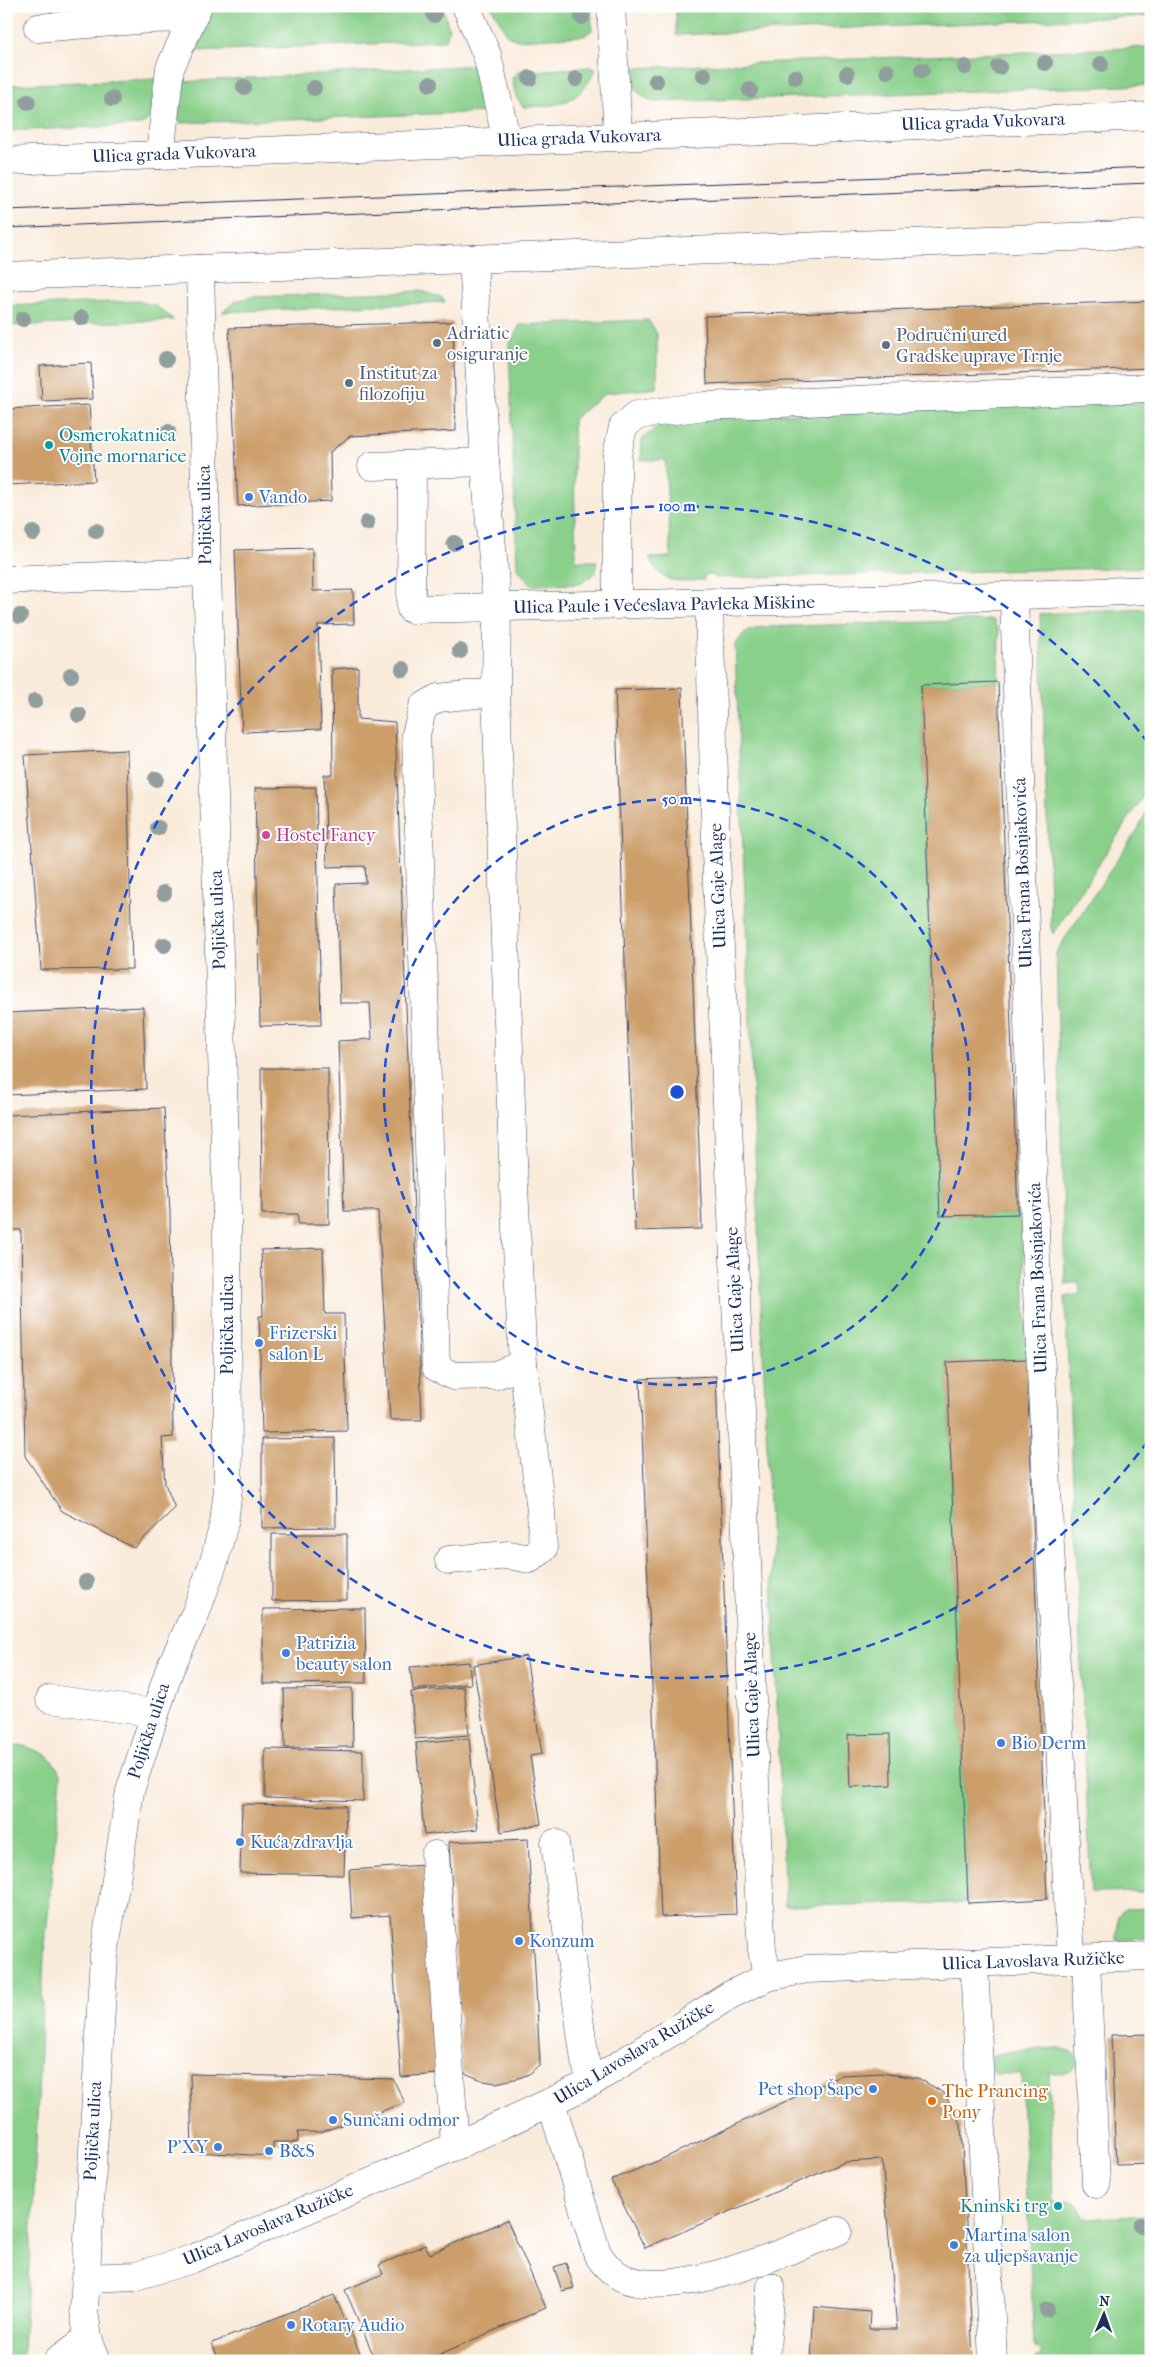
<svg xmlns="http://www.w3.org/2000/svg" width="1157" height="2367" font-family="'IM FELL French Canon',serif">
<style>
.green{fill:#8ad08b;stroke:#528074}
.building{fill:#cc9e6b}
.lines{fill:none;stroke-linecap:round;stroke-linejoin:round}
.minor-casing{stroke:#3c4b71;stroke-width:29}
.major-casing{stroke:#3c4b71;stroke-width:29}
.minor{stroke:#fff;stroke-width:28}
.major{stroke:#fff;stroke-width:28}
.tram{stroke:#1b2f5e;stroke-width:1}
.tree{fill:#919e9e}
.ring{fill:none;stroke:#1d4ed8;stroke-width:2.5;stroke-dasharray:9 6}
.service-dot{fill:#5c6f8a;stroke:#fff;stroke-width:2}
.culture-dot{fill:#0f9aa8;stroke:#fff;stroke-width:2}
.shop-dot{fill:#3f7fe0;stroke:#fff;stroke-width:2}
.hotel-dot{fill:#d1479c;stroke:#fff;stroke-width:2}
.food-dot{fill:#e8710a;stroke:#fff;stroke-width:2}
.labels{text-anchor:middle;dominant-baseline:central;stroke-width:4;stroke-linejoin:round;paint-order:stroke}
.street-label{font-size:18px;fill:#1b2f5e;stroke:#fff}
.service-label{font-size:18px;fill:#4e5e75;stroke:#fff;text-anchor:start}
.culture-label{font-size:18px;fill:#0d838f;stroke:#fff;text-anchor:start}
.shop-label{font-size:18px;fill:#366cbe;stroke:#fff;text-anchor:start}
.hotel-label{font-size:18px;fill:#b23c85;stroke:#fff;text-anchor:start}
.food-label{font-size:18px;fill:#c56008;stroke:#fff;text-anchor:start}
.centre{fill:#1d4ed8;stroke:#fff;stroke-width:2.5}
.ring-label{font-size:15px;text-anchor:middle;font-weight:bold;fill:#1d4ed8;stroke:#fff;stroke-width:4;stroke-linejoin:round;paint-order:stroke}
</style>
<rect width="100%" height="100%" fill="#fff"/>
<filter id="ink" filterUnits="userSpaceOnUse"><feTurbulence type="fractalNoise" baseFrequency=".02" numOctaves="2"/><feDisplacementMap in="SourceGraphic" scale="10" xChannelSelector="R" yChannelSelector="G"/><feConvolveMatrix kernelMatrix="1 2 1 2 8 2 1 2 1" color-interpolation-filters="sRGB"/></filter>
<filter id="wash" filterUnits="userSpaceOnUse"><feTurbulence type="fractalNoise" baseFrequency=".0096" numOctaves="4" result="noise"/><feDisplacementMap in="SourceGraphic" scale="20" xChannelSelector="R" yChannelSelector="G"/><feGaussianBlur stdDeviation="1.12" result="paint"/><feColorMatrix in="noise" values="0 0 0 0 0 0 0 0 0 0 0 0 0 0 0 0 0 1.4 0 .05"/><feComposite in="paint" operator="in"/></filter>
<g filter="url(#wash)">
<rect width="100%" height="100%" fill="#f9ebda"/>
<g class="green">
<polygon points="214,6 443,6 449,30 447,38 441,41 198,51 192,48 191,43"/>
<polygon points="491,6 591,6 592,30 584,36 517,40 508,36"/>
<polygon points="676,6 1151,6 1151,16 676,35"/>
<path d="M1151,47V85L654,102C634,94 635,88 631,68Z"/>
<polygon points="478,65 490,112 180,123 176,112 180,82"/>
<path d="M591,67L596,69C579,104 560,106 523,107L516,97L512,78L518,72Z"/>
<polygon points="156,79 150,118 141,125 6,131 6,85"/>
<polygon points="420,291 441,297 445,302 222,312 236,301 251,297"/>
<polygon points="138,301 156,306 174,320 6,326 6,306"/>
<polygon points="648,320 657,334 657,388 606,393 573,419 576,561 597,561 595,573 580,584 531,585 517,568 509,345 520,325"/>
<path d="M1147,400H1151V567L715,578L714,575H704V580C675,581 664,586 649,558L671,557L665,460H641L642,440L661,423L662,418L1146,402Z"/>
<polygon points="1151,609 1151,775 1142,798 1053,934 1051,928 1040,614"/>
<polygon points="993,620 999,632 998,682 921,685 940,1216 1018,1214 1023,1238 1027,1359 947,1363 968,1903 785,1906 735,645 745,632 762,627"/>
<polygon points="1151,802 1151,1892 1091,1893 1065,1297 1080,1294 1079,1282 1065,1284 1056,952 1138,829"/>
<path d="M24,1746C45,1753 52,1755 61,1776L44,1956L33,2213L22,2360L6,2361V1747Z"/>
<polygon points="1151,1908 1151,1939 1117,1940 1118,1915 1125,1909"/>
<path d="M1060,2048L1074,2052C1077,2056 1078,2058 1077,2063C1075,2076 1058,2072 1049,2073L1053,2202L1074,2201L1080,2207L1084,2218L1151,2216V2361H1035V2358L1041,2357V2349H1035L1034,2345L1021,2074H996C990,2070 990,2061 993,2055L1011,2051Z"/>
</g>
<g id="blocks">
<g class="building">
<polygon points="1151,301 1151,368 707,384 705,316"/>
<polygon points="453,322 456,431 350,436 330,452 331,501 238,506 229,328"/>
<polygon points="91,363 93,399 42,401 40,366"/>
<polygon points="89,405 94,481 6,485 6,409"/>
<polygon points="312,548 313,591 353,590 354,624 318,625 321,729 242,732 235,550"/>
<polygon points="358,667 358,719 395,722 422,1420 390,1420 378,1211 344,1211 338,1041 372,1039 370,1003 340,1003 336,884 366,883 365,866 327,867 324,775 333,775 332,669"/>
<polygon points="998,682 1018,1214 940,1216 921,685"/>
<polygon points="682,688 702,1229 635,1231 615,690"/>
<polygon points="127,750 132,969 41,970 25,755"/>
<polygon points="316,787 321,1025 260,1026 255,788"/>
<polygon points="143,1007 146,1089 6,1095 6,1013"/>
<polygon points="261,1068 328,1068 329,1224 298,1224 298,1214 262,1214"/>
<polygon points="164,1108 170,1211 173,1437 162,1438 165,1484 175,1508 134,1548 62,1511 25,1456 21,1230 6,1230 6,1115"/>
<polygon points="323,1248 325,1314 344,1314 347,1431 262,1433 259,1316 263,1316 261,1250"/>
<polygon points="1027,1359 1047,1899 968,1903 947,1362"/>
<polygon points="716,1376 736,1914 661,1917 640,1379"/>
<polygon points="335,1438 336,1527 262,1528 262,1439"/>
<polygon points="272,1534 347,1534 347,1600 272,1601"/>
<polygon points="365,1608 366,1683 263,1684 263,1609"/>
<polygon points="526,1656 542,1754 530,1756 541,1824 501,1832 473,1665"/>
<polygon points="469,1662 471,1684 413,1690 410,1667"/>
<polygon points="464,1687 469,1735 415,1739 411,1692"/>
<polygon points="352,1688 353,1747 285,1748 284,1689"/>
<polygon points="890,1734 891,1785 850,1787 848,1735"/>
<polygon points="469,1738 478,1829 424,1835 416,1743"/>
<polygon points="265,1749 363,1751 363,1801 265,1798"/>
<polygon points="242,1804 346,1806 344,1875 240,1873"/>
<polygon points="528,1839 540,2064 529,2074 519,2078 496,2083 484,2081 462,2072 449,1842"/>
<polygon points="425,1865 438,2074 401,2077 390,1915 352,1918 349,1870"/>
<polygon points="1151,2034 1151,2164 1116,2165 1111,2035"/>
<polygon points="881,2073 918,2078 944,2093 961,2124 973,2361 811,2361 814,2307 870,2312 869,2329 897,2329 882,2160 845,2162 645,2248 611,2180 660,2160 842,2075"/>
<polygon points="190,2074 393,2079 405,2103 321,2132 298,2132 298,2142 273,2142 273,2156 192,2152"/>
<polygon points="507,2220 546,2308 424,2361 376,2361 345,2290 383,2274 379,2265 425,2245 430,2254"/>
<polygon points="566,2263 574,2288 562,2291 554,2267"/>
<polygon points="334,2295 362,2358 355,2361 219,2361 212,2343"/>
</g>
</g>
</g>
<g filter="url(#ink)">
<use href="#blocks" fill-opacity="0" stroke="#3c4b71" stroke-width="1"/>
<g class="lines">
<g class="minor-casing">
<g id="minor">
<polyline points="466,6 487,55 507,141"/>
<polyline points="611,6 618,137"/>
<polyline points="38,28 150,19 190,18"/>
<polyline points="160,155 170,68 198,6"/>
<polyline points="473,259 485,462 497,609 496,692 514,1187 523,1364 496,1375 453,1376 436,1367 416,734 423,707 438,698 496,692"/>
<polyline points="412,465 411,609 999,596 1151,590"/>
<polyline points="372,466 485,462"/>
<polyline points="6,580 207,572"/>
<polyline points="1014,596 1037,1291 1071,1960"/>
<polyline points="709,603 717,882 744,1479 760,1920 762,1949 767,1977"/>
<polyline points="617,605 617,455 623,427 637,415 705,406 1151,388"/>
<polyline points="449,1560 509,1555 530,1559 543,1549 541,1511 523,1364"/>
<polyline points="50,1699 155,1713"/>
<polyline points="555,1843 585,2061 592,2082"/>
<polyline points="435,1855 455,2146"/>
<polyline points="1086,1959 1096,2184"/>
<polyline points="974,1963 993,2361"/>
<path d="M551,2102L597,2253C603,2263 610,2271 621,2277C671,2302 788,2251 838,2231"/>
<polyline points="85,2278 136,2276 192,2259 455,2146 551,2102 592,2082 730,1995 767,1977 807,1969 1151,1956"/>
<polyline points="57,2361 88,2338"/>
<polyline points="97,2361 88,2338 84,2310 104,1955 130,1791 169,1671 196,1612 215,1558 224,1523 228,1489 227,1213 207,572 200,269"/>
<polyline points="765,2361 771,2287"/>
</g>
</g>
<g class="major-casing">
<g id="major">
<polyline points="6,161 1151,116"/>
<polyline points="6,276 1151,234"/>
</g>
</g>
<use href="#minor" class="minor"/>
<use href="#major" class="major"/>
<g class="tram">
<polyline points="6,210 1151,167"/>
<polyline points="6,228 529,206 1151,183"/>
</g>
</g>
<g class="tree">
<circle cx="434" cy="15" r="8"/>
<circle cx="582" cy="17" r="8"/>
<circle cx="1045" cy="63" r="8"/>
<circle cx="1101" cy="64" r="8"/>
<circle cx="965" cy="67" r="8"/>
<circle cx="999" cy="67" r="8"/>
<circle cx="922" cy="70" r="8"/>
<circle cx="887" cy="71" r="8"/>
<circle cx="847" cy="74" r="8"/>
<circle cx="704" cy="75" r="8"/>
<circle cx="795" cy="77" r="8"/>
<circle cx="530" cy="78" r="8"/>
<circle cx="576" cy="79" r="8"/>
<circle cx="656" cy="81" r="8"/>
<circle cx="430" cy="84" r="8"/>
<circle cx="244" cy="87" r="8"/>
<circle cx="314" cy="88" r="8"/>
<circle cx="750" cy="90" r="8"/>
<circle cx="112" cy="99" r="8"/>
<circle cx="28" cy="102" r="8"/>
<circle cx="82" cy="318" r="8"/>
<circle cx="23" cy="319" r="8"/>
<circle cx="166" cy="359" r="8"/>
<circle cx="168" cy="432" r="8"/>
<circle cx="367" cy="523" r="8"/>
<circle cx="96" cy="531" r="8"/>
<circle cx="33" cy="533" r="8"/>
<circle cx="454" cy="543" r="8"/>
<circle cx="20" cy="616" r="8"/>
<circle cx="460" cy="651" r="8"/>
<circle cx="403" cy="669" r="8"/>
<circle cx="71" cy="675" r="8"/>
<circle cx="35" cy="701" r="8"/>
<circle cx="79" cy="715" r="8"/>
<circle cx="156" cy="779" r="8"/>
<circle cx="158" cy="828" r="8"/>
<circle cx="164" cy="893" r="8"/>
<circle cx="164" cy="945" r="8"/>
<circle cx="86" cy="1582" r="8"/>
<circle cx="1141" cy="2225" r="8"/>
<circle cx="1047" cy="2310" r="8"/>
</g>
</g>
<g class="ring">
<circle cx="677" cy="1092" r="293"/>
<path d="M1148 1441A586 586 0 1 1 1148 743"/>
</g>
<g class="service-dot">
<circle cx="437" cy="343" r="5"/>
<circle cx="886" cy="345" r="5"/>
<circle cx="349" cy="383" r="5"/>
</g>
<g class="culture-dot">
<circle cx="49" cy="445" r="5"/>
<circle cx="1058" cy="2206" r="5"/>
</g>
<g class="shop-dot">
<circle cx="249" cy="497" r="5"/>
<circle cx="259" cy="1343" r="5"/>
<circle cx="286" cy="1653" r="5"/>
<circle cx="1001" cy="1743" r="5"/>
<circle cx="240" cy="1842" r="5"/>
<circle cx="519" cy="1941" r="5"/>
<circle cx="873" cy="2089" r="5"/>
<circle cx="333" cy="2120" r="5"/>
<circle cx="218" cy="2147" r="5"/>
<circle cx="269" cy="2151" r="5"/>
<circle cx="954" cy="2245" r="5"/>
<circle cx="291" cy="2325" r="5"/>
</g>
<circle class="hotel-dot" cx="266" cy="835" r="5"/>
<circle class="food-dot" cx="932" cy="2101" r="5"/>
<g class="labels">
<g class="street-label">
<text transform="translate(983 122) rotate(-2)">Ulica grada Vukovara</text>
<text transform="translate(579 138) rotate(-2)">Ulica grada Vukovara</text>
<text transform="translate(174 154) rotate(-2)">Ulica grada Vukovara</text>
<text transform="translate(205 515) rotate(-91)">Poljička ulica</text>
<text transform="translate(664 605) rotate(-1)">Ulica Paule i Većeslava Pavleka Miškine</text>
<text transform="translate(1023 873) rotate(-92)">Ulica Frana Bošnjakovića</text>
<text transform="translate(718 886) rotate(-92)">Ulica Gaje Alage</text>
<text transform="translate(218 920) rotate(-92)">Poljička ulica</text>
<text transform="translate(1038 1278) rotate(-92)">Ulica Frana Bošnjakovića</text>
<text transform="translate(735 1290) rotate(-93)">Ulica Gaje Alage</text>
<text transform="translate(227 1325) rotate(-90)">Poljička ulica</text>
<text transform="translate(752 1695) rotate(-92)">Ulica Gaje Alage</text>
<text transform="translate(149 1731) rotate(-72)">Poljička ulica</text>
<text transform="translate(1033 1961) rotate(-2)">Ulica Lavoslava Ružičke</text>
<text transform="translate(634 2053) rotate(-31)">Ulica Lavoslava Ružičke</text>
<text transform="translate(93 2131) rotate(-87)">Poljička ulica</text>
<text transform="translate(268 2225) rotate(-23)">Ulica Lavoslava Ružičke</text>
</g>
<g class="service-label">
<text x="447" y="333">Adriatic<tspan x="447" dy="21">osiguranje</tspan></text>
<text x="896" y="335">Područni ured<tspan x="896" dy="21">Gradske uprave Trnje</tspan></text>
<text x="359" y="373">Institut za<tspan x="359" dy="21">filozofiju</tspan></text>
</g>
<g class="culture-label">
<text x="59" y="435">Osmerokatnica<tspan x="59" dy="21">Vojne mornarice</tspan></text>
<text x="1048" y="2206" text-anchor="end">Kninski trg</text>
</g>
<g class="shop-label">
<text x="259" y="497">Vando</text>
<text x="269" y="1333">Frizerski<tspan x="269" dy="21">salon L</tspan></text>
<text x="296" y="1643">Patrizia<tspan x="296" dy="21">beauty salon</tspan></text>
<text x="1011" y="1743">Bio Derm</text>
<text x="250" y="1842">Kuća zdravlja</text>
<text x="529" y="1941">Konzum</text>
<text x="863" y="2089" text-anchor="end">Pet shop Šape</text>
<text x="343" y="2120">Sunčani odmor</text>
<text x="208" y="2147" text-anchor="end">P'XY</text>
<text x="279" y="2151">B&amp;S</text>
<text x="964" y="2235">Martina salon<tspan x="964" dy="21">za uljepšavanje</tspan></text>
<text x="301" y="2325">Rotary Audio</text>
</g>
<g class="hotel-label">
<text x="276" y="835">Hostel Fancy</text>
</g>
<g class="food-label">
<text x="942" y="2091">The Prancing<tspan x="942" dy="21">Pony</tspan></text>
</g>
</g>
<circle cx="677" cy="1092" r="8" class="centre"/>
<g class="ring-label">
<text x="677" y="511">100 m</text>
<text x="677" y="804">50 m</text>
</g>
<rect width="1157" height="2367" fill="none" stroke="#fff" stroke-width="25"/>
<g transform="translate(1104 2314) rotate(2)" stroke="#ffffff" stroke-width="4" paint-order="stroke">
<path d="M0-4L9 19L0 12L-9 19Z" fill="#1b2f5e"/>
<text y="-8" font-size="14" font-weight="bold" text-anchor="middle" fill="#1b2f5e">N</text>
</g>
</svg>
